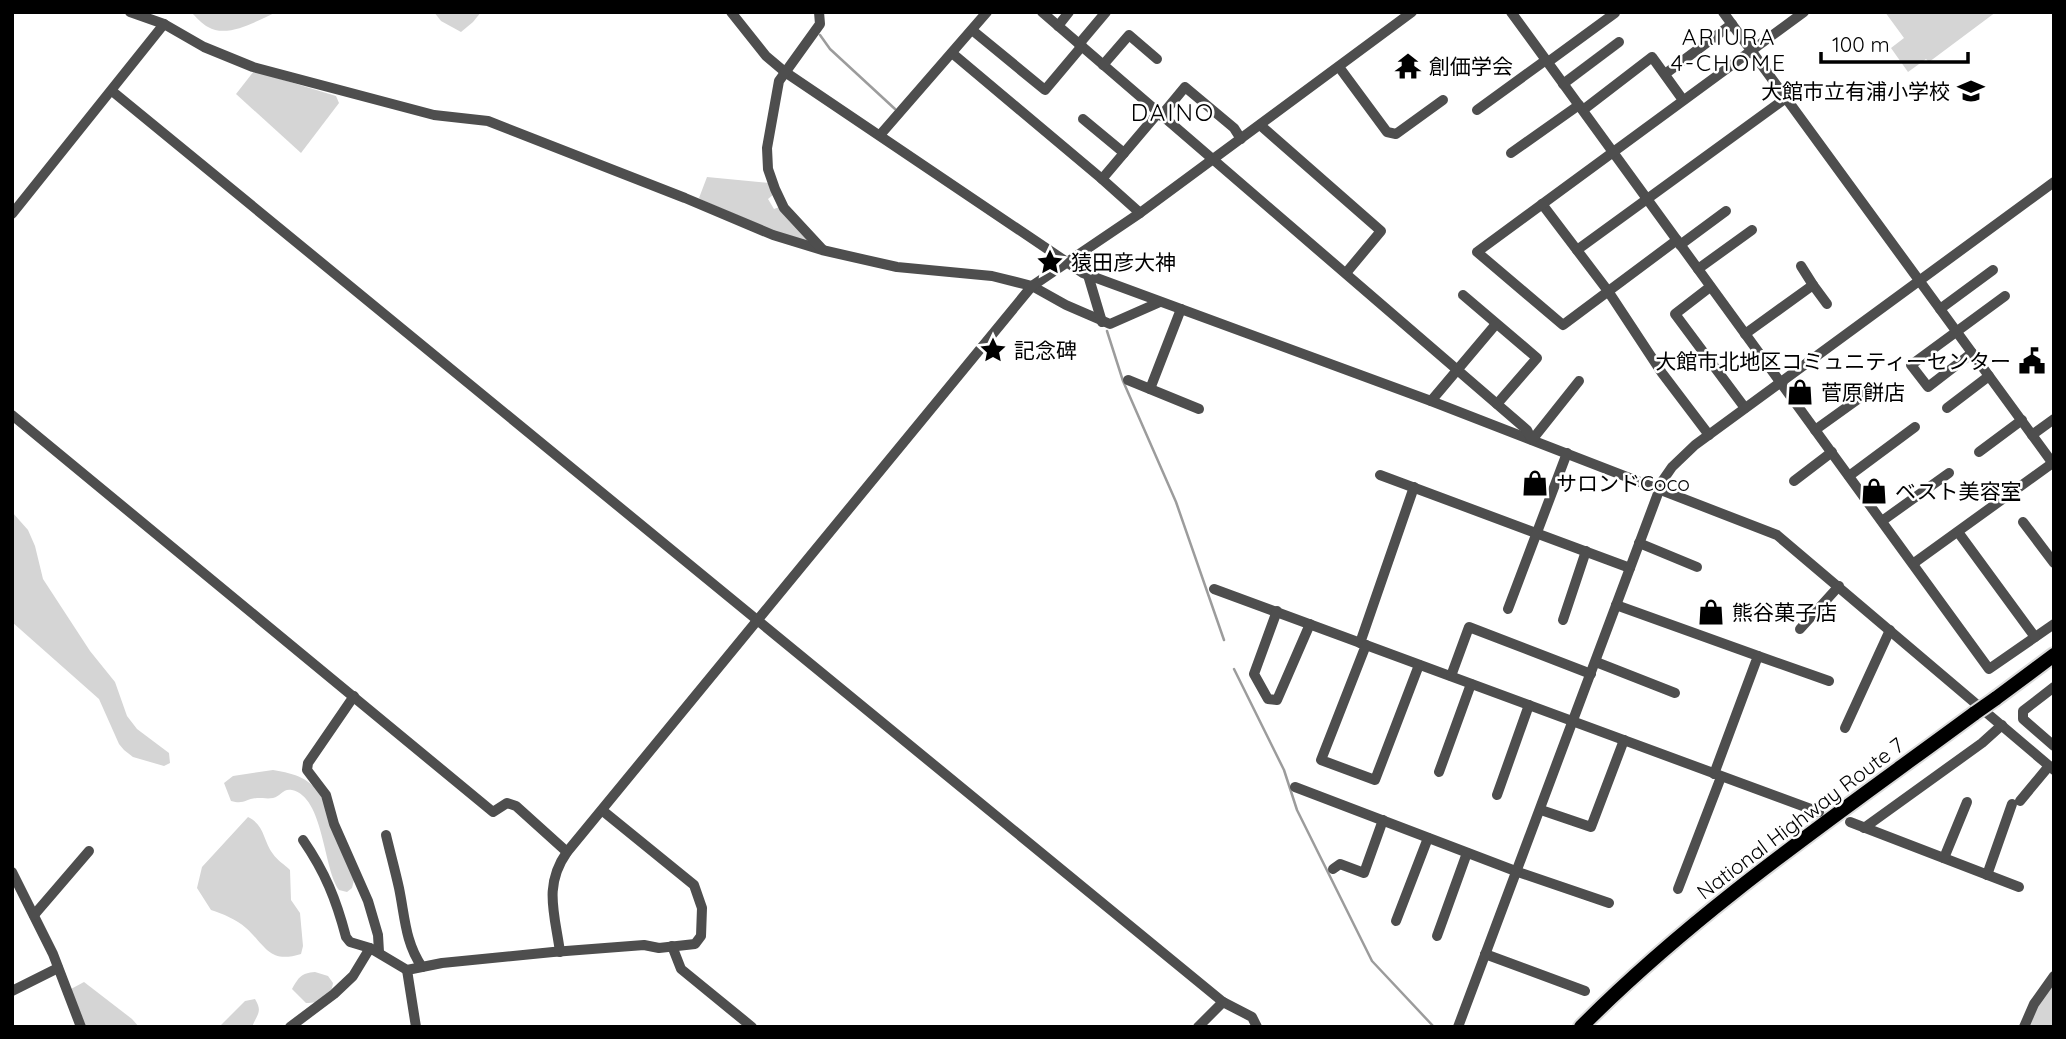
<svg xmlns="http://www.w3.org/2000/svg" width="2066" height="1039" font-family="Quicksand,'Noto Sans JP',sans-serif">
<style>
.green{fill:#d5d5d5}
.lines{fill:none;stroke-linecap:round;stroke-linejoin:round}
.stream{stroke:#9c9c9c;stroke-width:2.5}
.highway-casing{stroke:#dbdbdb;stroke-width:18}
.minor{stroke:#4e4e4e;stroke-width:10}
.highway{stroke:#000;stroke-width:14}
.highway-bridge-casing{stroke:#dbdbdb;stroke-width:18;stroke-linecap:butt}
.highway-bridge{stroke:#000;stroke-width:14}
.labels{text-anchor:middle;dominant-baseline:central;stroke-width:5;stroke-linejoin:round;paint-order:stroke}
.poi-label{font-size:21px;fill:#000;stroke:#fff;text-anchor:start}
.street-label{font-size:21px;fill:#000;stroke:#fff}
.neighbourhood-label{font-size:23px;letter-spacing:2px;fill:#000;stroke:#fff}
.quarter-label{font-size:24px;letter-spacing:2px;fill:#000;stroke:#fff}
</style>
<rect width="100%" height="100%" fill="#fff"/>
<g class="green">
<path d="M191,12H277C258,20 228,39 208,27C202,24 196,17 191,12Z"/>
<polygon points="434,12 481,12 473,22 461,32 441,21"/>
<polygon points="1885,12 1996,12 1929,62 1926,59 1908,72 1891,48 1904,38"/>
<polygon points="254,71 336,96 339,103 301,153 236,94"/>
<polygon points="707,177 769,183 774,194 768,199 774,209 782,206 811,243 786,236 702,200 699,198"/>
<polygon points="12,512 28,530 35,546 43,579 90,651 115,682 127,716 137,729 169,753 170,763 164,766 133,757 124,750 119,744 99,699 12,622"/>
<path d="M273,770C296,774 310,778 323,798L354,880L352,888L347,892L339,890C323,868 324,797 292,790C283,788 281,796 273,798C268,799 263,798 257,798C245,799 244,805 231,801L224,783L233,776Z"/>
<path d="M248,817C265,825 263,841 273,854C277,860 285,865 290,870L291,900L300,913L303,946L301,954C269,964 266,946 246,928C236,919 223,914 211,910L197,888L202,867Z"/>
<path d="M315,972L328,976L333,983C331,998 320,1003 306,1003L292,989C299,977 301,973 315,972Z"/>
<polygon points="84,982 132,1019 139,1027 86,1027 71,989"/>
<polygon points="2054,984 2054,1027 2027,1027 2034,1011"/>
<path d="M255,999C263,1012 257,1014 252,1027H219L245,1001Z"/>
</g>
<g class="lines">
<g class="stream">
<polyline points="820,35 830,49 895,109"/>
<polyline points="1107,331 1123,381 1176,502 1224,640"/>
<polyline points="1234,669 1284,770 1297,810 1372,961 1434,1027"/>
</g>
<g class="highway-casing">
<g id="highway">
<polyline points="1995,699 2054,655"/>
<path d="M1581,1027C1699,908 1841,812 1975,713"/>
</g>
</g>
<g class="minor">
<polyline points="130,12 164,24 204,47 253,67 434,115 488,121 685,198 773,235 822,250 897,267 992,276 1032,286 1066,305 1110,324 1160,302"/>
<polyline points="731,12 766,56 785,72 1083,273 1431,401 1777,535 2054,770"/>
<polyline points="819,12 820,24 779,81 767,148 768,169 775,189 784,208 822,249"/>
<polyline points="1042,12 1527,430 1532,440 1579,381"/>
<polyline points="1511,12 1989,669 2054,624"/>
<polyline points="1723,12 2054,465"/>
<polyline points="1058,26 1069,12"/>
<polyline points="972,30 1045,90 1082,46"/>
<polyline points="1079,44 1106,12"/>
<polyline points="952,53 1102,179 1140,213"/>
<polyline points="1548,62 1615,13"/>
<polyline points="1103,65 1129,35 1157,59"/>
<polyline points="1339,67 1387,132 1396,134 1443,100"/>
<polyline points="1665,74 1732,24"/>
<polyline points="1563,84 1619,42"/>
<polyline points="112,91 1223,1002 1252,1017 1257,1027"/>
<polyline points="1477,110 1546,60"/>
<polyline points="1583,110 1652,57 1683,100"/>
<polyline points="1161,116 1185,87 1234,128 1241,139"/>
<polyline points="1083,119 1124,153"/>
<polyline points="1260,125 1381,231 1346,273"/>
<polyline points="880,135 987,12"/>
<polyline points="1511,153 1579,105"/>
<polyline points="1102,179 1158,113"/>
<polyline points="1542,204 1608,291 1662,373 1709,435"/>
<polyline points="12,214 164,24"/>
<polyline points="1677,240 1563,325 1477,252 1804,12"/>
<polyline points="1680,245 1726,211"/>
<polyline points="1577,250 1786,98"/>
<polyline points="1698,269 1752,230"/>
<polyline points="1088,275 1102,322"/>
<polyline points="1813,285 1827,304"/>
<polyline points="1710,287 1675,314 1745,408"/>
<polyline points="1463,295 1537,358 1497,404"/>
<polyline points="1940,309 1993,270"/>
<polyline points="1745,334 1813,285 1801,266"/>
<polyline points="1972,353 1928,387 1911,365 2005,296"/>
<polyline points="1128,380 1199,409"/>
<polyline points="1150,389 1181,309"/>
<polyline points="1431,401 1496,324"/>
<polyline points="1947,408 1989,376"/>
<polyline points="12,415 493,812 507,803 516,806 567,852"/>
<polyline points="1815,430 1868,392"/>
<polyline points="2032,435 2054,419"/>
<polyline points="1979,452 2022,420"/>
<polyline points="1380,475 1630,568"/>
<polyline points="1849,476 1915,427"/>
<polyline points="1794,481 1832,452"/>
<polyline points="1882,521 1949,473"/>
<polyline points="2023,522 2054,563"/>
<polyline points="1958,532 2035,637"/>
<polyline points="1639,543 1697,567"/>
<polyline points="1914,563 2054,462"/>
<polyline points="1214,589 1819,812"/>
<polyline points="1616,605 1758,656 1714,774"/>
<polyline points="1508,609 1567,453"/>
<polyline points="1277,611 1254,674 1268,699 1277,700 1310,624"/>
<polyline points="1563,620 1586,551"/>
<polyline points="1800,629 1839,586"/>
<polyline points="1360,643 1414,487"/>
<polyline points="1366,645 1321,760 1375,780 1419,665"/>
<polyline points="1758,656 1829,681"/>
<polyline points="1596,662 1675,693"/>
<polyline points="1451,676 1469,627 1591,674"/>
<polyline points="2054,687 2023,711 2023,719 2054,746"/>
<polyline points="354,696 308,763 307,770 326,795 334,824 368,901 378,935 379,952"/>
<polyline points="1845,728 1890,630"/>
<polyline points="1439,772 1471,684"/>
<polyline points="1295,787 1518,872 1609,903"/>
<polyline points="1497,795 1529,705"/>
<polyline points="2020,801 2049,766"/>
<polyline points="1541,810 1591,827 1624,740"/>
<polyline points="1850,822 2019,887"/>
<polyline points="1864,828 1982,743 2002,725"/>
<path d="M386,835C390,852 395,870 399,888C405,917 405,942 422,967"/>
<path d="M303,840C325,872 336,899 346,937L350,942L370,948"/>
<polyline points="1944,858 1967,802"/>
<polyline points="1333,869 1340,864 1364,873 1383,820"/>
<polyline points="12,872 53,954 81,1027"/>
<polyline points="1987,875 2012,804"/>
<polyline points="1678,889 1721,777"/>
<polyline points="34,915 89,851"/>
<polyline points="1396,921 1428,838"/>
<polyline points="1437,936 1467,853"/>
<polyline points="672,946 681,969 752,1027"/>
<path d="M560,952C555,914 543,886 567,852L1032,286L1140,213L1412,12"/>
<polyline points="1485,954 1585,991"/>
<polyline points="407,970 416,1027"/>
<polyline points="12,991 58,968"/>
<polyline points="290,1027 334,994 353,976 370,948 407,970 442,963 553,952 644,945 659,948 695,944 701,936 702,908 694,885 603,811"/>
<polyline points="1198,1027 1223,1002"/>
<polyline points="1458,1027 1663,480 1672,467 1695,445 2054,182"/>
<polyline points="2024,1027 2034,1004 2054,976"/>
</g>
<use href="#highway" class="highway"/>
<g class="highway-bridge-casing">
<polyline id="highway-bridge" points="1975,713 1995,699"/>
</g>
<use href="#highway-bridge" class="highway-bridge"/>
</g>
<defs>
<g id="temple-bare" transform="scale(2.1)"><path d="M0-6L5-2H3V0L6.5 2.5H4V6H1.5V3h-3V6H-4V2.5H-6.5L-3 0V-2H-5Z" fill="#000" stroke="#fff" stroke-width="2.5" paint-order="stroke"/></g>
<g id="school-bare" transform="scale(2.1)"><path d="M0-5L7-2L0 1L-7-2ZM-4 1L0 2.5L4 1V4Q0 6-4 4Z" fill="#000" stroke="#fff" stroke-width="2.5" paint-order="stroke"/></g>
<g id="sight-bare" transform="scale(2.1)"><path d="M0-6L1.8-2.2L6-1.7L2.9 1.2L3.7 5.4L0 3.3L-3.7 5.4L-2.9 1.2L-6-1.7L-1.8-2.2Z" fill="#000" stroke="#fff" stroke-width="2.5" paint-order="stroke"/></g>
<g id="civic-bare" transform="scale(2.1)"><path d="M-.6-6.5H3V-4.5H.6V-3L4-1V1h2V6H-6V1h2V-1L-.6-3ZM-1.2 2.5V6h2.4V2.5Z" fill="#000" stroke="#fff" stroke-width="2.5" paint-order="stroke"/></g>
<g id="shop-bare" transform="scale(2.1)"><path d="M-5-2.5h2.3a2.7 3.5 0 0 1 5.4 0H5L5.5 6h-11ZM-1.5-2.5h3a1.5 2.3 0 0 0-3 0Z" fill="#000" stroke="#fff" stroke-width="2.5" paint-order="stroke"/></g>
</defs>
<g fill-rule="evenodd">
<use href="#temple-bare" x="1408" y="66"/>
<use href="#school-bare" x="1971" y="91"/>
<use href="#sight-bare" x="1050" y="262"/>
<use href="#sight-bare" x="993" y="350"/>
<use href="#civic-bare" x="2032" y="361"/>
<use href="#shop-bare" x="1800" y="392"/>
<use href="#shop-bare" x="1535" y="483"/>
<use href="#shop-bare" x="1874" y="491"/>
<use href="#shop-bare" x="1711" y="612"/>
</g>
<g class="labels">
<g class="poi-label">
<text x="1429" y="66">創価学会</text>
<text x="1950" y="91" text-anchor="end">大館市立有浦小学校</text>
<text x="1071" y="262">猿田彦大神</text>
<text x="1014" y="350">記念碑</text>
<text x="2011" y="361" text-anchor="end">大館市北地区コミュニティーセンター</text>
<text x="1821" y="392">菅原餅店</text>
<text x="1556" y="483">サロンドCoco</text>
<text x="1895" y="491">ベスト美容室</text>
<text x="1732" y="612">熊谷菓子店</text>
</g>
<g class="street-label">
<text transform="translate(1800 818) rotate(-37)">National Highway Route 7</text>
</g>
<g class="neighbourhood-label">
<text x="1729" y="36">ARIURA<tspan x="1729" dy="26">4-CHOME</tspan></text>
</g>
<g class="quarter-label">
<text x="1173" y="112">DAINO</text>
</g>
</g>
<rect width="2066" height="1039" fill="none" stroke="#000000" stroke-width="28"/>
<path d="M1821 52v10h147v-10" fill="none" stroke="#000000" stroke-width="3.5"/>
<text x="1832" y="52" font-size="21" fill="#000000" stroke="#ffffff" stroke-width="5" paint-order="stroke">100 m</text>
</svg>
